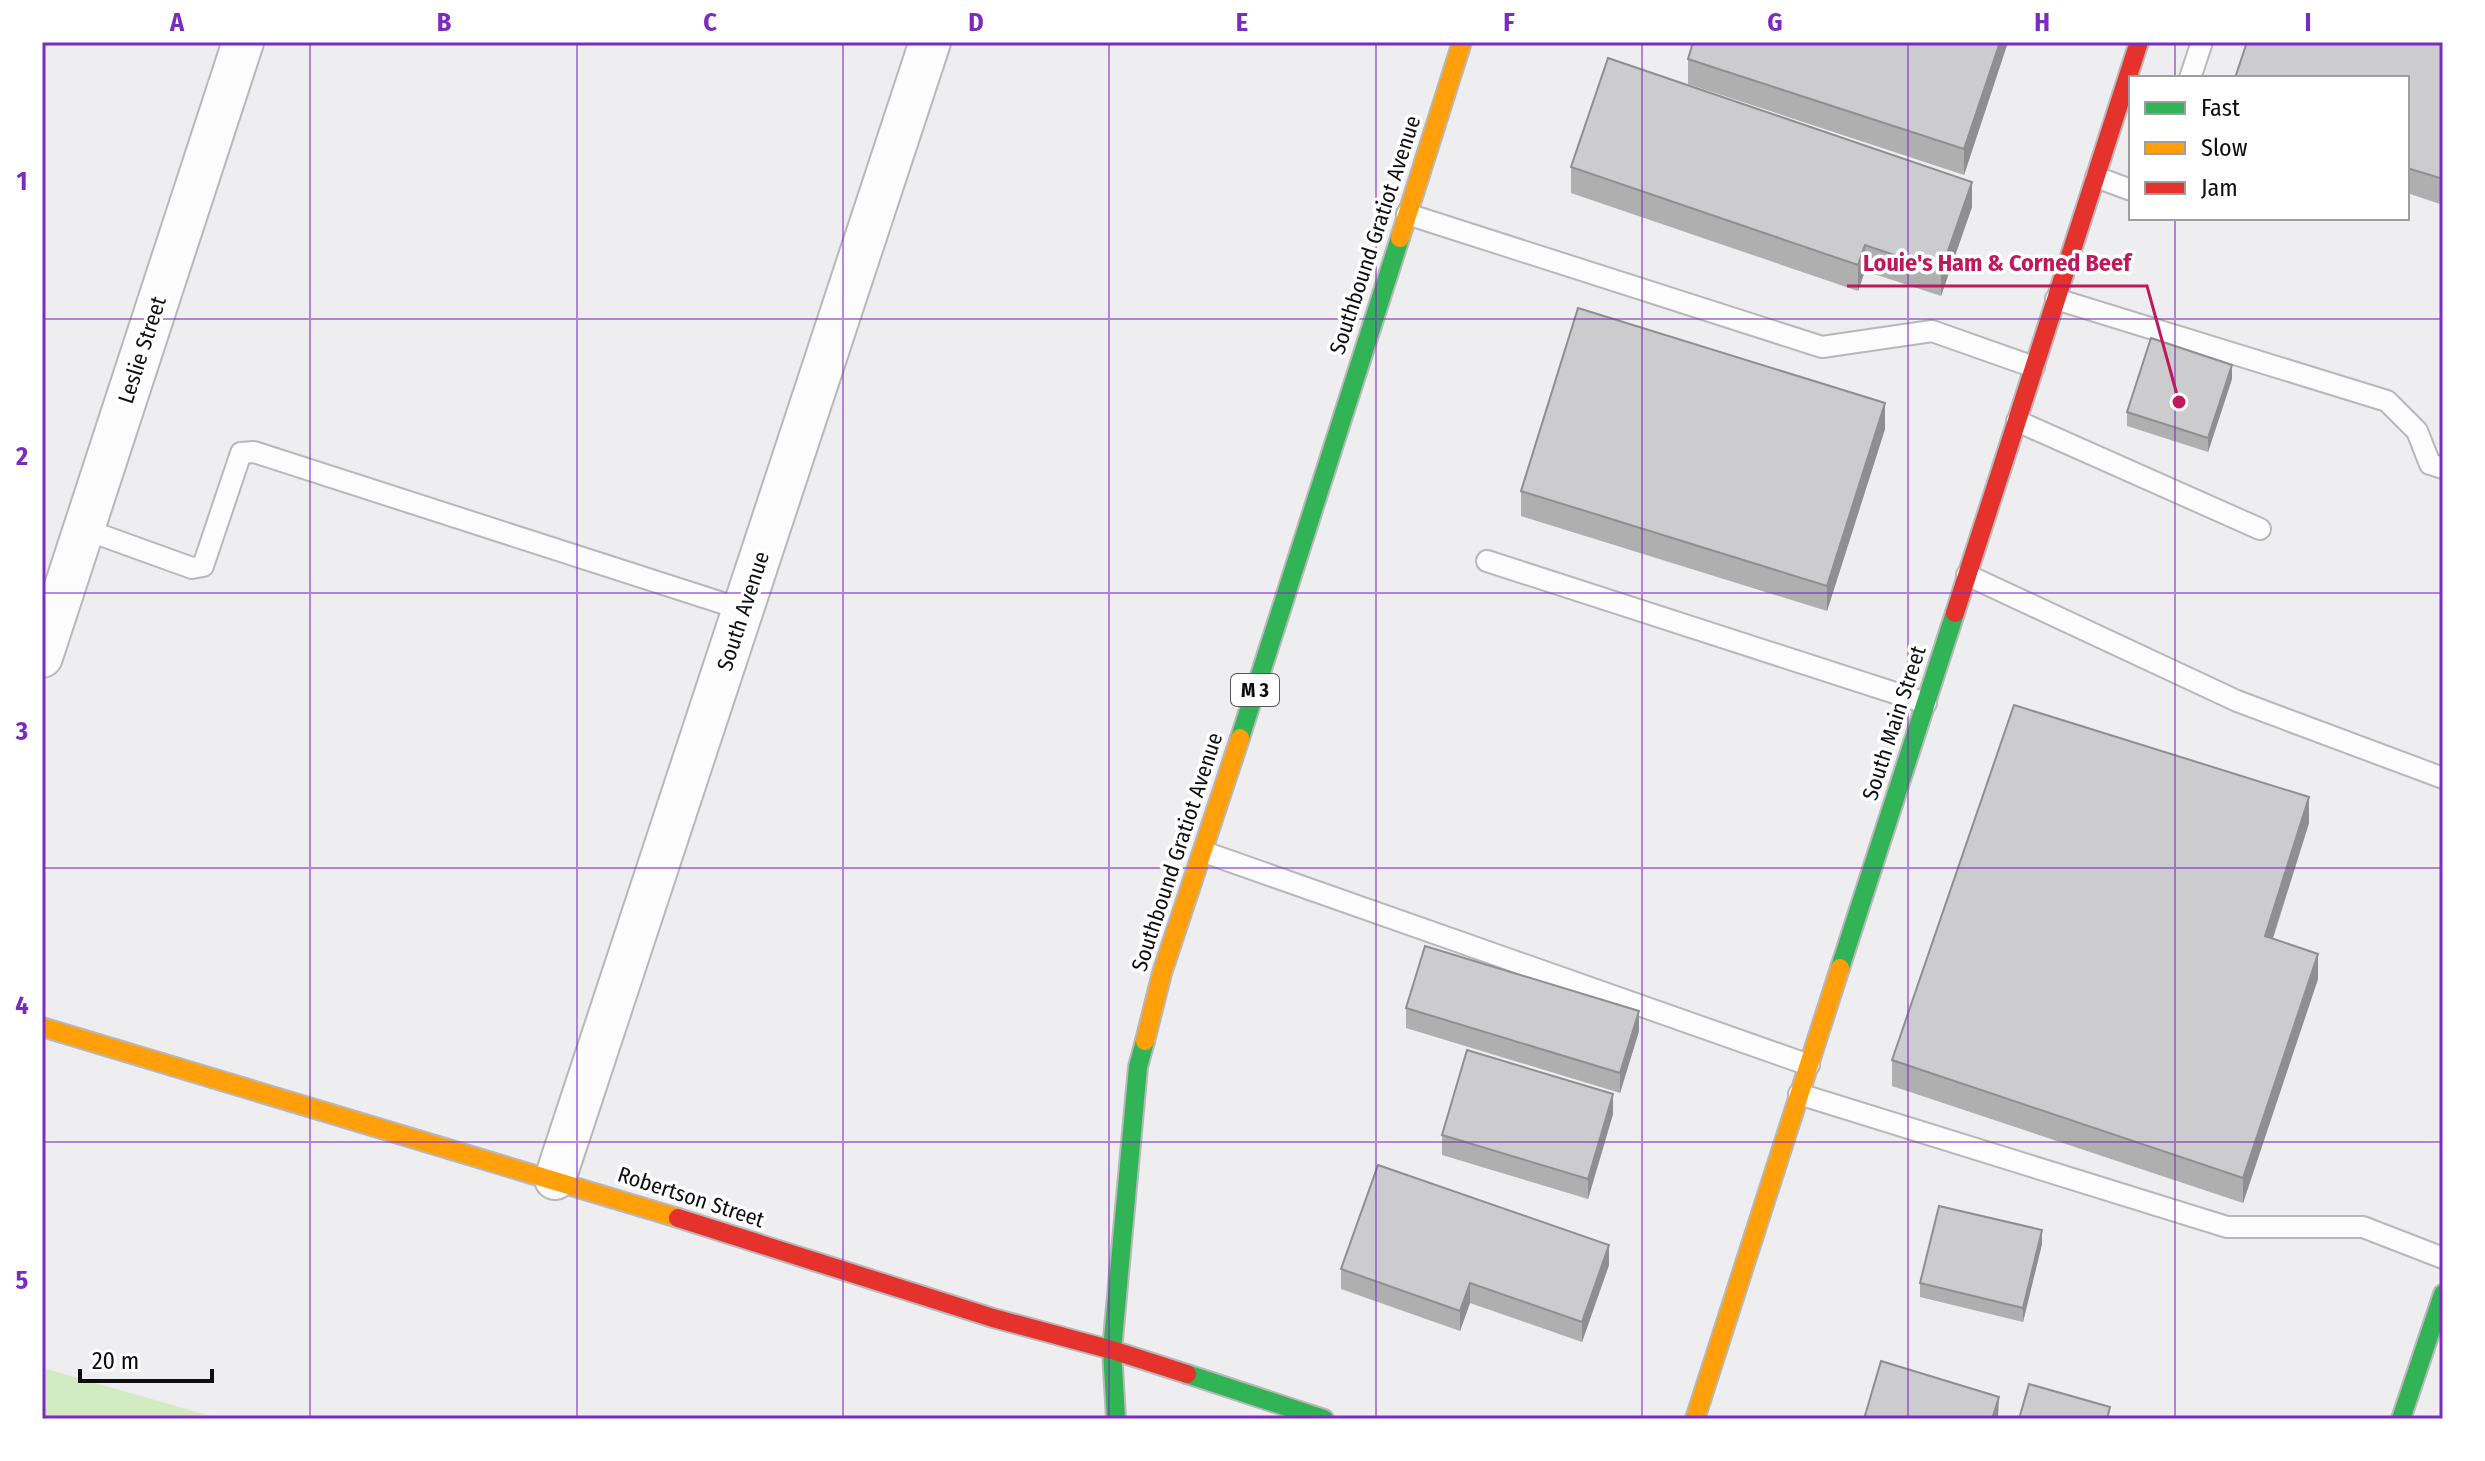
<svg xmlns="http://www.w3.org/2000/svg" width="2485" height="1461" font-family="'Fira Sans Condensed',sans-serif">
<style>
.green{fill:#d3ebc2}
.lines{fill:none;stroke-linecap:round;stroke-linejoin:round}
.lane-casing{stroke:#b8b7b9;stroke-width:24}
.street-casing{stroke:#b8b7b9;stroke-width:44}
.fast-casing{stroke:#b8b7b9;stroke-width:22}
.slow-casing{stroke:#b8b7b9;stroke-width:22}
.jam-casing{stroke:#b8b7b9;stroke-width:22}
.lane{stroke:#fcfcfd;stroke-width:20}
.street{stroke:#fcfcfd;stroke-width:40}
.fast{stroke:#30b455;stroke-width:18}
.slow{stroke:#ff9f0a;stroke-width:18}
.jam{stroke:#e5322d;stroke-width:18}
.wall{fill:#afafb0}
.shaded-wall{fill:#8f8e90}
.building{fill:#cccbcd;stroke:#8f8e90;stroke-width:2}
.grid{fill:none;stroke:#7b2cbf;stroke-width:2;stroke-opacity:0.55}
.labels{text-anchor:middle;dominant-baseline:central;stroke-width:7;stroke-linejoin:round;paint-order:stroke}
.shield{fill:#fff;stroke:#565657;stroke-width:2}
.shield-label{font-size:20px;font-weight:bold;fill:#0e0d0f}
.street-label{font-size:22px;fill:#0e0d0f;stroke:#fff}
.leader{fill:none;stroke:#c2185b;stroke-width:3}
.callout-dot{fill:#c2185b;stroke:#fff;stroke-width:3}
.callout-label{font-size:24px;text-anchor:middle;font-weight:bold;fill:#c2185b;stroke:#fff;stroke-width:7;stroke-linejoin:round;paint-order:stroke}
.neatline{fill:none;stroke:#7b2cbf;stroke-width:3}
.grid-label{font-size:26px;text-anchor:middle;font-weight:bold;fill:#7b2cbf}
</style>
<rect width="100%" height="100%" fill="#eeedef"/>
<polygon class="green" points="43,1368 221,1419 42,1419"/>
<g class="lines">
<g class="lane-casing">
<g id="lane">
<polyline points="2190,78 2202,42"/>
<polyline points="2096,177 2131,190"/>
<polyline points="1407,214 1822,347 1932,331 2034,367"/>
<polyline points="2056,299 2387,401 2417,431 2430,464 2443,468"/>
<polyline points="2017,421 2260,529"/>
<polyline points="84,529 192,568 203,566 241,453 254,452 744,610"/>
<polyline points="1487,561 1926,703"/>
<polyline points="1967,575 2237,701 2443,778"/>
<polyline points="1204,852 1809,1065"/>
<polyline points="1799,1094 2227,1227 2363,1227 2443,1258"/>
</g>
</g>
<g class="street-casing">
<g id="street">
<polyline points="42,657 243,42"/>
<polyline points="555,1179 930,42"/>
</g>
</g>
<g class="fast-casing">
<g id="fast">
<polyline points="1240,738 1400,238"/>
<polyline points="1840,968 1955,613"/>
<polyline points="1187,1374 1324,1419"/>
<polyline points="1116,1419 1112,1350 1138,1067 1145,1041"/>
<polyline points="2401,1419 2443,1294"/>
</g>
</g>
<g class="slow-casing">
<g id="slow">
<polyline points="1400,238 1462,42"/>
<polyline points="42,1027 678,1218"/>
<polyline points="1145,1041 1162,973 1240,738"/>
<polyline points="1695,1419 1840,968"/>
</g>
</g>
<g class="jam-casing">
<g id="jam">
<polyline points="1955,613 2139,42"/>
<polyline points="678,1218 993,1318 1112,1350 1187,1374"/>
</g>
</g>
<use href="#lane" class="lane"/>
<use href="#street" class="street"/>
<use href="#fast" class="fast"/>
<use href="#slow" class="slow"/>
<use href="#jam" class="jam"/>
</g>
<g class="wall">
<polygon points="2008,42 1964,175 1688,84 1688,59"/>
<polygon points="2443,42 2443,205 2407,193 2407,78"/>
<polygon points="1571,167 1972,207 1941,296 1865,271 1858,291 1571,193"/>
<polygon points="2232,379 2208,452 2127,426 2127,412"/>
<polygon points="1885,429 1827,611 1521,516 1521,491"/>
<polygon points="2309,823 2273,939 2318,979 2243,1203 1892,1086 1892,1060"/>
<polygon points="1406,1008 1639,1031 1620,1093 1406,1028"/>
<polygon points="1613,1114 1588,1199 1442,1155 1442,1135"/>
<polygon points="2042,1244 2023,1322 1920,1297 1920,1283"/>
<polygon points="1609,1265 1582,1342 1470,1303 1460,1331 1341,1289 1341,1269"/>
</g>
<g class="shaded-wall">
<polygon points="2000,42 2008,42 1964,175 1964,149"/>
<polygon points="1972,182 1972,207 1941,296 1941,271"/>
<polygon points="1865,245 1865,271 1858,291 1858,265"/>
<polygon points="2232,365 2232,379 2208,452 2208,438"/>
<polygon points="1885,403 1885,429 1827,611 1827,586"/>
<polygon points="2309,797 2309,823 2265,962 2265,936"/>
<polygon points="2318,954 2318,979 2243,1203 2243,1178"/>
<polygon points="1639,1011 1639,1031 1620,1093 1620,1073"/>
<polygon points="1613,1094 1613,1114 1588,1199 1588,1179"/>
<polygon points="2042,1230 2042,1244 2023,1322 2023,1308"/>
<polygon points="1609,1245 1609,1265 1582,1342 1582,1322"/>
<polygon points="1470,1283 1470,1303 1460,1331 1460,1311"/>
<polygon points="1999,1397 1998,1419 1992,1419"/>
</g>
<g class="building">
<polygon points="1693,42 2000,42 1964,149 1688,59"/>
<polygon points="2247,42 2443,42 2443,179 2407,168 2407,78 2235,78"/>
<polygon points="1608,58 1972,182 1941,271 1865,245 1858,265 1571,167"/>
<polygon points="1578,308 1885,403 1827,586 1521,491"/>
<polygon points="2151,338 2232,365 2208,438 2127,412"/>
<polygon points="2014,705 2309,797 2265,936 2318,954 2243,1178 1892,1060"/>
<polygon points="1425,946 1639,1011 1620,1073 1406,1008"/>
<polygon points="1467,1050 1613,1094 1588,1179 1442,1135"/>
<polygon points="1378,1165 1609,1245 1582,1322 1470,1283 1460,1311 1341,1269"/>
<polygon points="1939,1206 2042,1230 2023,1308 1920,1283"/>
<polygon points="1881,1361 1999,1397 1992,1419 1864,1419"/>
<polygon points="2029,1384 2110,1407 2107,1419 2019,1419"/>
</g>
<path class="grid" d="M310,42V1419M577,42V1419M843,42V1419M1109,42V1419M1376,42V1419M1642,42V1419M1908,42V1419M2175,42V78M2175,218V1419M42,319H2443M42,593H2443M42,868H2443M42,1142H2443"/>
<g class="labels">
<rect class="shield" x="1231" y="674" width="48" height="32" rx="6"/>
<g class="shield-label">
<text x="1255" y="690">M 3</text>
</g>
<g class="street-label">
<text transform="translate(1375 235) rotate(-72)">Southbound Gratiot Avenue</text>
<text transform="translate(142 350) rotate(-72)">Leslie Street</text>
<text transform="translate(743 611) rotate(-72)">South Avenue</text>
<text transform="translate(1894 723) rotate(-72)">South Main Street</text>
<text transform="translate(1177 852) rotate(-72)">Southbound Gratiot Avenue</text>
<text transform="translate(691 1197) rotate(18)">Robertson Street</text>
</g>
</g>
<path class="leader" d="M2179 402L2147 286H1847"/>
<circle class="callout-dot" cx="2179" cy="402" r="8"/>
<g class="callout-label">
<text x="1997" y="271">Louie's Ham &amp; Corned Beef</text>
</g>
<rect width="2485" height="1461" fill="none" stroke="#ffffff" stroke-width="88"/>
<rect x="2129" y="76" width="280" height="144" fill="#ffffff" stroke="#9f9e9f" stroke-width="2"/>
<rect x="2145" y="102" width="40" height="12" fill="#30b455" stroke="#9f9e9f" stroke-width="2"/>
<text x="2201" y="116" font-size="24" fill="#0e0d0f">Fast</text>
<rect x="2145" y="142" width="40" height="12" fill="#ff9f0a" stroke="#9f9e9f" stroke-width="2"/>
<text x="2201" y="156" font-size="24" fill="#0e0d0f">Slow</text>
<rect x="2145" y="182" width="40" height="12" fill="#e5322d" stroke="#9f9e9f" stroke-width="2"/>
<text x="2201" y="196" font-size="24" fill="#0e0d0f">Jam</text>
<path d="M80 1369v12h132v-12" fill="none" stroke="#0e0d0f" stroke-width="4"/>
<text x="92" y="1369" font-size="24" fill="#0e0d0f" stroke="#ffffff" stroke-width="6" paint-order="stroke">20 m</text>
<rect x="44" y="44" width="2397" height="1373" class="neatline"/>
<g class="grid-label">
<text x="177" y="31">A</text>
<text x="444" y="31">B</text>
<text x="710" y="31">C</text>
<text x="976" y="31">D</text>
<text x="1242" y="31">E</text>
<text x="1509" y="31">F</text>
<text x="1775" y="31">G</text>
<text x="2042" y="31">H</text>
<text x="2308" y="31">I</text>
<text x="22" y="190">1</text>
<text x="22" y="465">2</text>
<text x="22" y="740">3</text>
<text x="22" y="1014">4</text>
<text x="22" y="1289">5</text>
</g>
</svg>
